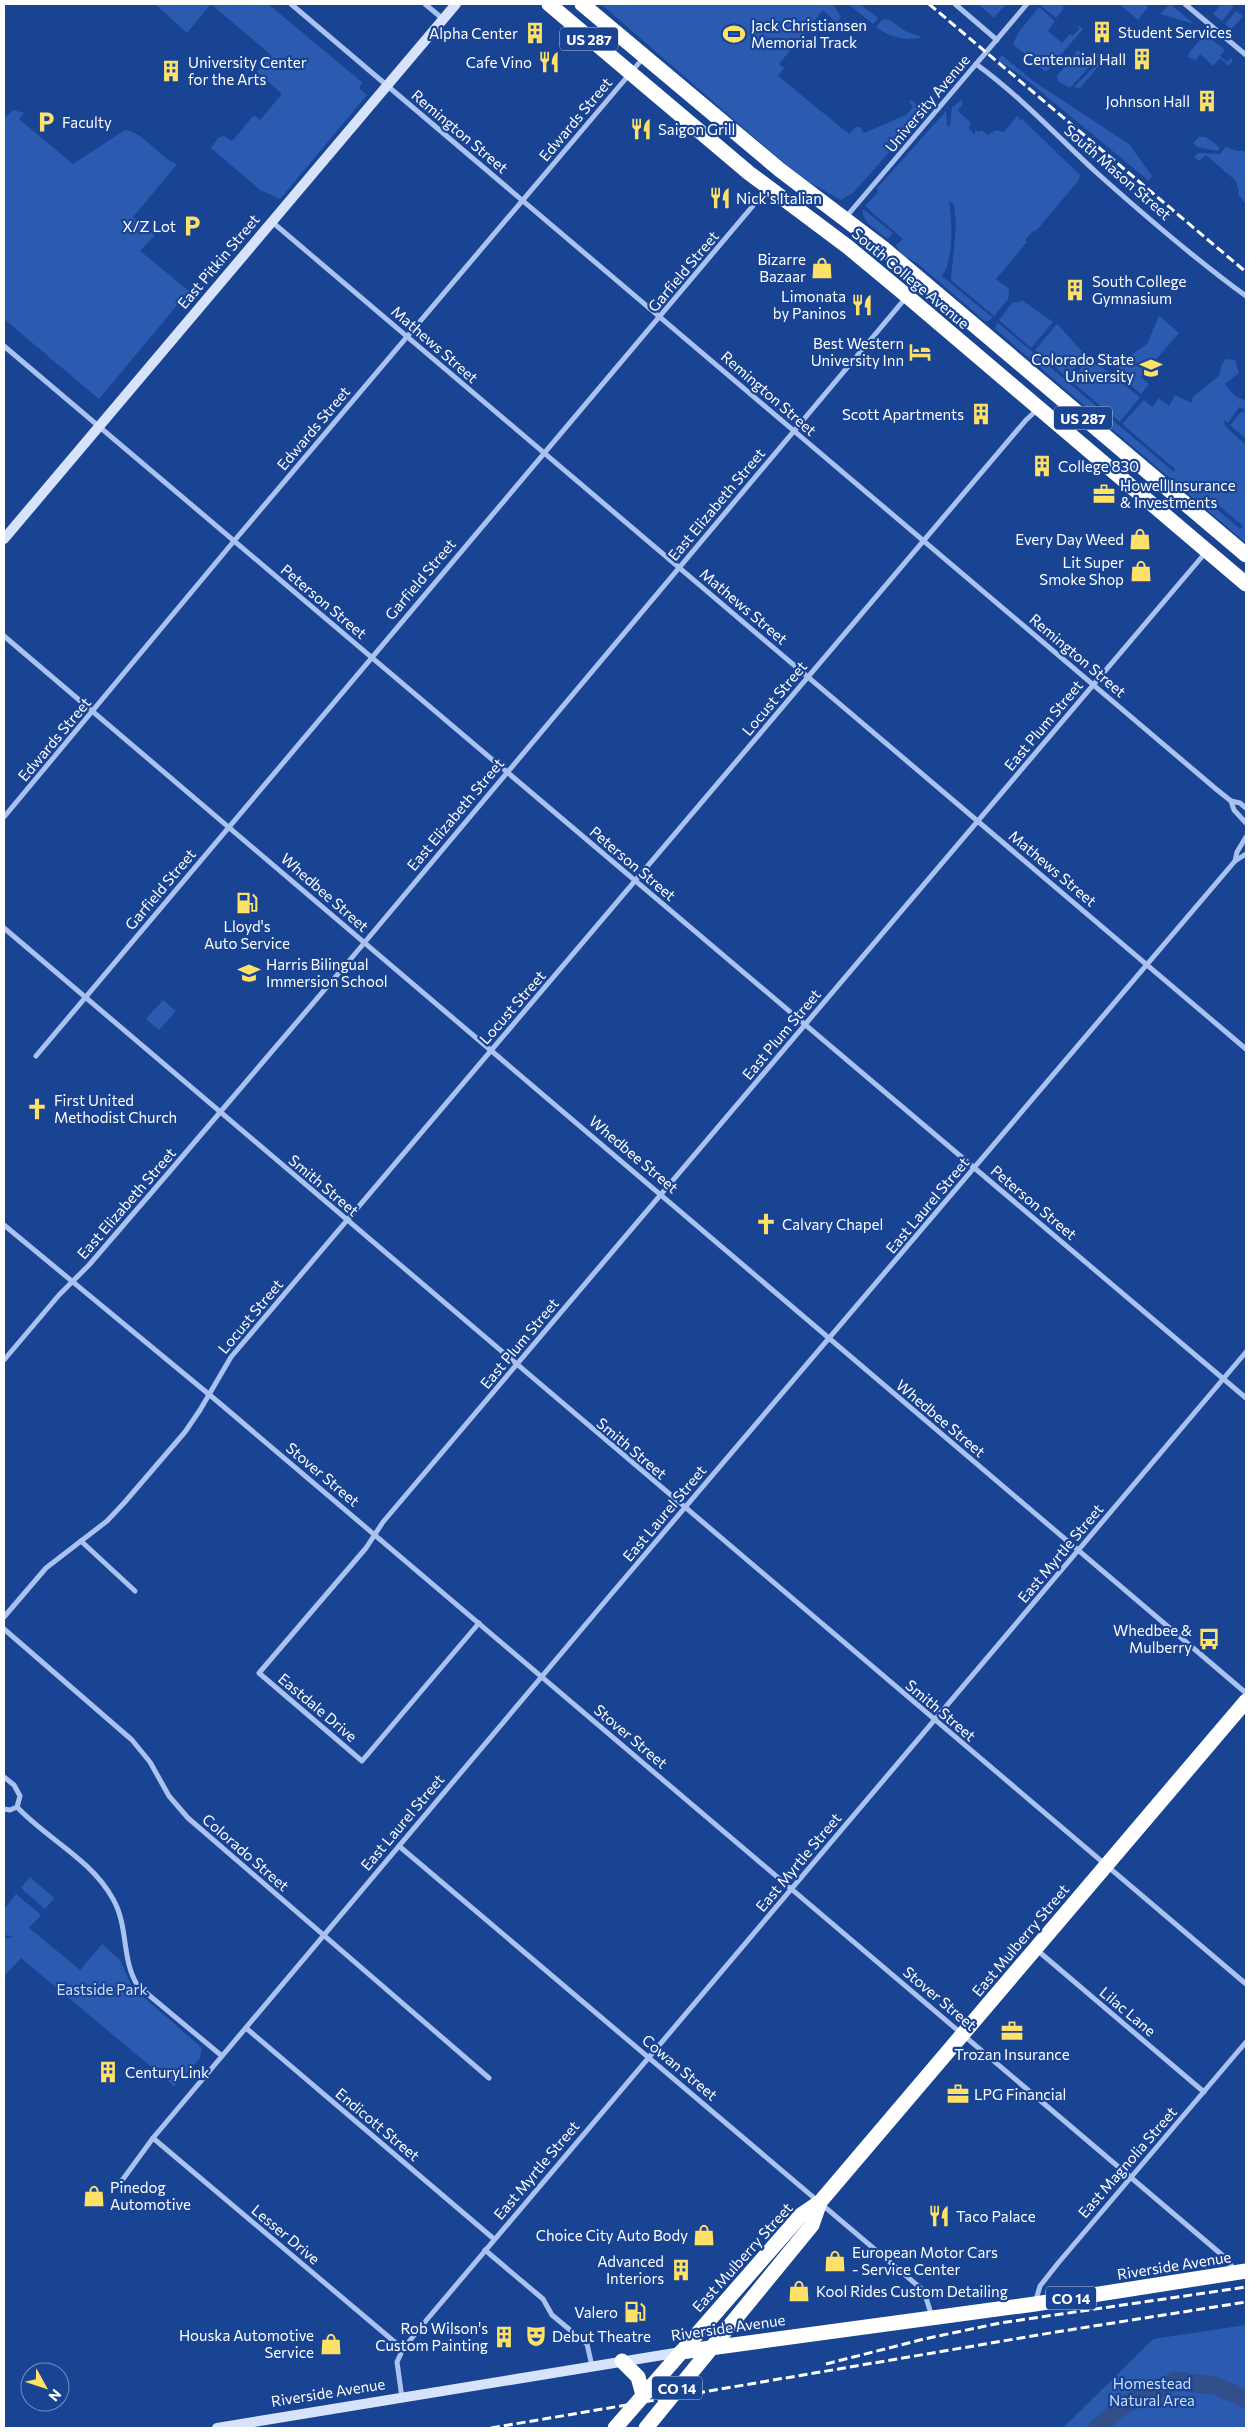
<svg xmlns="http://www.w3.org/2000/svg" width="1250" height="2432" font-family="Commissioner,sans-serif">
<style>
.green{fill:#2b5bb1;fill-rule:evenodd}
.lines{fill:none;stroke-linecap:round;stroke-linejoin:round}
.river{stroke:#314f8b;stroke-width:18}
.street{stroke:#a9c2f0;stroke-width:5}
.secondary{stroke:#d7e3fb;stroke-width:10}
.highway{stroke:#fff;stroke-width:15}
.rail{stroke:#fff;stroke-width:3;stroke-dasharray:9 4;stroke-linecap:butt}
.labels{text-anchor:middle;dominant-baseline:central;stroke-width:4.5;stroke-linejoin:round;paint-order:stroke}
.shield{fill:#194393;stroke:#bac7df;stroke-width:1}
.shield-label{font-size:14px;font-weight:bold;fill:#fff}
.poi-label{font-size:15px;fill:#fff;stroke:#194393;text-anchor:start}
.street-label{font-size:15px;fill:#fff;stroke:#194393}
.park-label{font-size:15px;fill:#cfdffb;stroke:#194393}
</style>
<rect width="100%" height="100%" fill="#194393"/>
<g class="green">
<polygon points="155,4 268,4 362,82 359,88 367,95 280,199 260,190 211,148 218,138 224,136 232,141 254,115 260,120 282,94 257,72 271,55 211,4 187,33"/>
<polygon points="601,4 833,4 841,17 837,23 823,10 779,64 784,68 778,76 849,134 856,127 860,127 864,133 906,115 913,107 909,102 911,100 925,112 853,193 841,200 800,177"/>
<polygon points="848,4 860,4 878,18 873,24"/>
<polygon points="978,4 1006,4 994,18"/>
<polygon points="1041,4 1061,4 1064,8 1056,18 1040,5"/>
<polygon points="1119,4 1147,4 1147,8 1138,20"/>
<polygon points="1170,4 1194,24 1160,14"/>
<polygon points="1221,4 1234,6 1222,21 1213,14"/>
<polygon points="1039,7 1055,21 1048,31 1062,43 1070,34 1073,36 1079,29 1078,25 1083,29 1047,71 1043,70 1013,44 1018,33"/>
<polygon points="1236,11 1243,16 1231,30 1225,24"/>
<path d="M883,19L890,20L905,31L922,37C907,42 889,37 876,27Z"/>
<polygon points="1205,34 1225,50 1220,56 1227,62 1231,58 1233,60 1229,66 1220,58 1213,66 1200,54 1196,60 1188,57 1189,53"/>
<polygon points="1078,50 1092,62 1099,52 1101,54 1070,88 1058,81 1057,76"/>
<polygon points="1002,55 1033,81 1129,144 1152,176 1149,181 1023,77 998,60"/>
<polygon points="1106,55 1107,56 1080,88 1074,87"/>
<path d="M962,100V105L958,111L973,125L970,124L969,128L975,135V130L979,132L982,130L988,135L996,130L1004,132L1018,115L1019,120L1022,119L1080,175L1078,181L1035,232L1033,231L1025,240L1027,242L996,279L1009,289L1008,299L994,316L951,280L956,226L954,204L949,201C953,223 953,262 942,276L993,318L986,322L917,263L902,255L896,245L903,239L865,206L878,192L877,188L946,111L947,125L950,127L952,107Z"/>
<path d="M13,110L24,113L19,119L73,164L125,130C145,133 158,157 177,164L133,217L155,235L140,251L189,291L99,399L4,319V119Z"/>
<polygon points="1199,137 1206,137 1220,148 1218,151 1197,147 1193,143"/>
<polygon points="1226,147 1237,151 1246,151 1246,204 1238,194 1239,192 1236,181 1206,155 1199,161 1194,157 1198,153 1220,154"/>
<path d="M863,209L893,233L888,239C879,232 860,221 863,209Z"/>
<polygon points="1023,301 1053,322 1031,348 999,320 1012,303"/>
<polygon points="1159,316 1179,333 1141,377 1149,384 1141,394 1114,371 1127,358 1147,344"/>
<path d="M997,322L1174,472L1175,469L1122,424L1144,400L1152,407L1159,398L1169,406L1175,395L1191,403L1193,397L1219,376L1222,364L1226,359L1235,360L1239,373L1225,384L1235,396L1246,401V439L1230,425L1242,411L1245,413L1244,409L1239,407L1228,423L1224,420L1225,426L1246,445V543L995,329ZM1206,495L1243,526V527L1240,529L1205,499Z"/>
<path d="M1057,324C1067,333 1072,342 1082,351L1081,361L1068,378L1035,350Z"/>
<polygon points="1096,363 1140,397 1120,422 1071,381 1082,367"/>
<polygon points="163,1000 176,1011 159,1030 146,1019"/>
<polygon points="30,1877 54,1898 45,1909 21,1888"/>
<polygon points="16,1894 41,1915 29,1928 80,1970 102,1944 120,1960 132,1987 202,2048 200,2058 174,2086 21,1958 4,1976 4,1936 6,1938 14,1937 4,1935 4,1909"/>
<polygon points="1246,2325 1246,2428 1063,2428 1153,2339"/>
</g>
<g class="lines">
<polyline class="river" points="1097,2428 1124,2405 1175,2381 1217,2386 1246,2399"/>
<g class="street">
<polyline points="291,4 1216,789 1231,801 1240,803 1246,808"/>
<polyline points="425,4 443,19"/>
<polyline points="955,4 997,40"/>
<polyline points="1185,4 1246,55"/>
<path d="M976,64C1020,96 1057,136 1097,173C1144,215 1195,259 1246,296"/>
<polyline points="846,217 1027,4"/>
<polyline points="271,221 1246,1049"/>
<polyline points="4,346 1246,1398"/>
<polyline points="4,636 1246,1693"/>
<polyline points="1231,801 1234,810 1246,823"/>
<polyline points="4,817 234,541 644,57"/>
<polyline points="1235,861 1237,852 1246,837"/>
<polyline points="4,928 1246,1984"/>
<polyline points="36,1056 767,189"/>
<polyline points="4,1225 217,1401 1228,2260 1234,2270"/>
<polyline points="4,1360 59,1295 89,1265 170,1171 349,961 919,282"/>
<polyline points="81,1541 135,1591"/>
<polyline points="4,1617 46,1568 107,1521 124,1503 185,1432 200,1410 231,1357 1026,420 1038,409"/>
<polyline points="479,1623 362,1761 259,1673 366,1548 383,1522 1206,552"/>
<polyline points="4,1629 132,1740 150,1762 169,1796 188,1818 489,2078"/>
<polyline points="4,1777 14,1785 20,1796 17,1807 10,1810 4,1809"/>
<path d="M17,1807C47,1839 91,1859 113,1899C129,1927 121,1960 138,1986L222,2056"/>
<polyline points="399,1846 924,2291 932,2317"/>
<polyline points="1037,1950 1204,2092"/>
<polyline points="246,2028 494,2239"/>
<polyline points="153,2138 403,2349"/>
<polyline points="118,2186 153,2138 613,1592 1235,861 1246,854"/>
<polyline points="485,2250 543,2299 552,2315 587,2344 592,2366"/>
<polyline points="1036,2300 1040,2286 1059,2262 1246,2042"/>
<polyline points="402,2398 397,2362 403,2349 424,2323 1246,1352"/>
</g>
<g class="secondary">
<polyline points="4,539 456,4"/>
<polyline points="217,2428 681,2352"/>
</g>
<g class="highway">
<polyline points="549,4 749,173 848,247 907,296 1246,584"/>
<polyline points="582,4 780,170 883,248 1246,555"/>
<polyline points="681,2352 1035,2304 1246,2271"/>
<polyline points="622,2361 638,2377 643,2395"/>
<polyline points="615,2428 801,2215 820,2202 1246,1701"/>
<polyline points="646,2428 812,2225 820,2202"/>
</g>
<g class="rail">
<polyline points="929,4 1246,272"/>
<polyline points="826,2364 924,2339 1000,2323 1246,2287"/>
<polyline points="491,2428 1056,2332 1246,2302"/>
</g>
</g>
<defs>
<g id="building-bare" transform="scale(1.725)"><path d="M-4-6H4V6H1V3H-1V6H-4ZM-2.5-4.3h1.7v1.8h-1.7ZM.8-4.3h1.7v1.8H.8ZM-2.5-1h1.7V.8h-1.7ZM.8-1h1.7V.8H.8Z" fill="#ffe167" stroke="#194393" stroke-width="2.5" paint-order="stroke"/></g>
<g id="stadium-bare" transform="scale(1.725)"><path d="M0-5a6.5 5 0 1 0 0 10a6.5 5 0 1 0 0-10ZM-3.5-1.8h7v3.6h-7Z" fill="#ffe167" stroke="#194393" stroke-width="2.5" paint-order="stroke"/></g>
<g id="restaurant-bare" transform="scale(1.725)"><path d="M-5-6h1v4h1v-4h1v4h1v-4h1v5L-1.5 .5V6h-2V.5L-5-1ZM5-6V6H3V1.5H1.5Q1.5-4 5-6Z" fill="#ffe167" stroke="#194393" stroke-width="2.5" paint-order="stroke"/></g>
<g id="parking-bare" transform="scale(1.725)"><path d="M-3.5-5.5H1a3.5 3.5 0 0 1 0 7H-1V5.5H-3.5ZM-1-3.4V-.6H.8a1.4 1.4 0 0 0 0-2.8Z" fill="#ffe167" stroke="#194393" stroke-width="2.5" paint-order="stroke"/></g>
<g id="shop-bare" transform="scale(1.725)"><path d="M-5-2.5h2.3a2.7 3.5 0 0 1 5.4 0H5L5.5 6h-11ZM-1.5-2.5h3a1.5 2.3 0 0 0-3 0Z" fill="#ffe167" stroke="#194393" stroke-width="2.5" paint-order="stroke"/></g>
<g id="hotel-bare" transform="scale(1.725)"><path d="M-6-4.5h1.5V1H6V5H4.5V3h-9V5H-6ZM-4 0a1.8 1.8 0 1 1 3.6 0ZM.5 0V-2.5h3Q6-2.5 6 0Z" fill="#ffe167" stroke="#194393" stroke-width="2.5" paint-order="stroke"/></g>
<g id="university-bare" transform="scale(1.725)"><path d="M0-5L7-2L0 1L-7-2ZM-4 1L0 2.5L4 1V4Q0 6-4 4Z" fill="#ffe167" stroke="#194393" stroke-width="2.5" paint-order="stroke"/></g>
<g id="office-bare" transform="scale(1.725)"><path d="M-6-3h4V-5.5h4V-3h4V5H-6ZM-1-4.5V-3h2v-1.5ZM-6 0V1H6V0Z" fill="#ffe167" stroke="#194393" stroke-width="2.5" paint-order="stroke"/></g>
<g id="fuel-bare" transform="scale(1.725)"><path d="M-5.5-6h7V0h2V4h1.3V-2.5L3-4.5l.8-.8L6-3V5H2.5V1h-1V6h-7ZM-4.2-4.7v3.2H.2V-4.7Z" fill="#ffe167" stroke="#194393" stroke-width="2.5" paint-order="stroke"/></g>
<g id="school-bare" transform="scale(1.725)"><path d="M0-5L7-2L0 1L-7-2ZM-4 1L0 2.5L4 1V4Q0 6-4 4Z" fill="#ffe167" stroke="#194393" stroke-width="2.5" paint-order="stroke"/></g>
<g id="church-bare" transform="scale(1.725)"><path d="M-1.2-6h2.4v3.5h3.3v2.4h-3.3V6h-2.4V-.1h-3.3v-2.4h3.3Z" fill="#ffe167" stroke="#194393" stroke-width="2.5" paint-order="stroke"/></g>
<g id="bus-bare" transform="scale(1.725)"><path d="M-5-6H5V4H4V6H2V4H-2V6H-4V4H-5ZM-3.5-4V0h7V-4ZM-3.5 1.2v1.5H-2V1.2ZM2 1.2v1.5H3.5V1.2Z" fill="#ffe167" stroke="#194393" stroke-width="2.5" paint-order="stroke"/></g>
<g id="theatre-bare" transform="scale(1.725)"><path d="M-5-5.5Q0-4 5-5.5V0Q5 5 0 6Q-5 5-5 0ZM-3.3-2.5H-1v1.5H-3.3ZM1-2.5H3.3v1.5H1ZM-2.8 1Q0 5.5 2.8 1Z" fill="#ffe167" stroke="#194393" stroke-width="2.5" paint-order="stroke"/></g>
</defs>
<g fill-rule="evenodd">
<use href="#building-bare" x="1102" y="32"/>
<use href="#building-bare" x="535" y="33"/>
<use href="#stadium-bare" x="734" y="34"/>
<use href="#building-bare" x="1142" y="59"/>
<use href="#restaurant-bare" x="549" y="62"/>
<use href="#building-bare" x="171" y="71"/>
<use href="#building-bare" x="1207" y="101"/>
<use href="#parking-bare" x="46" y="122"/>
<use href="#restaurant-bare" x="641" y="129"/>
<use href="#restaurant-bare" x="720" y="198"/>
<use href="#parking-bare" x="192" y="226"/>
<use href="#shop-bare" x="822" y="268"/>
<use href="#building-bare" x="1075" y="290"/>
<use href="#restaurant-bare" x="862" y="305"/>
<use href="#hotel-bare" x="920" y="352"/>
<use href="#university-bare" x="1151" y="368"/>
<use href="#building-bare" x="981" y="414"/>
<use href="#building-bare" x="1042" y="466"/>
<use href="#office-bare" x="1104" y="494"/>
<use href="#shop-bare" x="1140" y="539"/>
<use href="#shop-bare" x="1141" y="571"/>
<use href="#fuel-bare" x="247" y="903"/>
<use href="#school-bare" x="249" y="973"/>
<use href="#church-bare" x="37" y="1109"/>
<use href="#church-bare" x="766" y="1224"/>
<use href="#bus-bare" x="1209" y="1639"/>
<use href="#office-bare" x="1012" y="2031"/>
<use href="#building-bare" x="108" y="2072"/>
<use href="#office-bare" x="958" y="2094"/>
<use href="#shop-bare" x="94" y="2196"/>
<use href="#restaurant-bare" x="939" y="2216"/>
<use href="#shop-bare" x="704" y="2235"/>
<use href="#shop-bare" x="835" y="2261"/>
<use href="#building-bare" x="681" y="2270"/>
<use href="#shop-bare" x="799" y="2291"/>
<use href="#fuel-bare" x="635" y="2312"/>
<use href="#theatre-bare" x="536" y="2336"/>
<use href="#building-bare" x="504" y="2337"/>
<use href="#shop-bare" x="331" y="2344"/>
</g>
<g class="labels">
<g class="shield">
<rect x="560" y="27.5" width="58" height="23" rx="4"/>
<rect x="1054" y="406.5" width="58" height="23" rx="4"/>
<rect x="1046" y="2286.5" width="50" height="23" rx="4"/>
<rect x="652" y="2376.5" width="50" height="23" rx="4"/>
</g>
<g class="shield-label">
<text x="589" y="39">US 287</text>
<text x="1083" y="418">US 287</text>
<text x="1071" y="2298">CO 14</text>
<text x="677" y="2388">CO 14</text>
</g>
<g class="poi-label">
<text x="751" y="25">Jack Christiansen<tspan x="751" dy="17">Memorial Track</tspan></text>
<text x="1118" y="32">Student Services</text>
<text x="518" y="33" text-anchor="end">Alpha Center</text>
<text x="1126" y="59" text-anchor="end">Centennial Hall</text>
<text x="188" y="62">University Center<tspan x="188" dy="17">for the Arts</tspan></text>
<text x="532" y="62" text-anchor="end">Cafe Vino</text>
<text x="1190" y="101" text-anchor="end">Johnson Hall</text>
<text x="62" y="122">Faculty</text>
<text x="658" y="129">Saigon Grill</text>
<text x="736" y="198">Nick's Italian</text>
<text x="176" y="226" text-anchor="end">X/Z Lot</text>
<text x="806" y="259" text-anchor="end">Bizarre<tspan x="806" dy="17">Bazaar</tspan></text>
<text x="1092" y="281">South College<tspan x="1092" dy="17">Gymnasium</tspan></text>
<text x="846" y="296" text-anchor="end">Limonata<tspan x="846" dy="17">by Paninos</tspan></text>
<text x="904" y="343" text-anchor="end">Best Western<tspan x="904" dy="17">University Inn</tspan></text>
<text x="1134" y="359" text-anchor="end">Colorado State<tspan x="1134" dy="17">University</tspan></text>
<text x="964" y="414" text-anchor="end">Scott Apartments</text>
<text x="1058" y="466">College 830</text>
<text x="1120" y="485">Howell Insurance<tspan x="1120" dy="17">&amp; Investments</tspan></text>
<text x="1124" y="539" text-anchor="end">Every Day Weed</text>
<text x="1124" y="562" text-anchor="end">Lit Super<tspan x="1124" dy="17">Smoke Shop</tspan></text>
<text x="247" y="926" text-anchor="middle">Lloyd's<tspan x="247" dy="17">Auto Service</tspan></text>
<text x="266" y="964">Harris Bilingual<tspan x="266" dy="17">Immersion School</tspan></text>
<text x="54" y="1100">First United<tspan x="54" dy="17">Methodist Church</tspan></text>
<text x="782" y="1224">Calvary Chapel</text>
<text x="1192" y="1630" text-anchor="end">Whedbee &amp;<tspan x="1192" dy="17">Mulberry</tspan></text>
<text x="1012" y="2054" text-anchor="middle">Trozan Insurance</text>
<text x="125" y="2072">CenturyLink</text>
<text x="974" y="2094">LPG Financial</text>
<text x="110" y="2187">Pinedog<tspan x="110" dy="17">Automotive</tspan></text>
<text x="956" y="2216">Taco Palace</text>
<text x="688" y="2235" text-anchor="end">Choice City Auto Body</text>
<text x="852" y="2252">European Motor Cars<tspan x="852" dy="17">- Service Center</tspan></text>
<text x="664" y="2261" text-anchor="end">Advanced<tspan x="664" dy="17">Interiors</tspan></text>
<text x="816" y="2291">Kool Rides Custom Detailing</text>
<text x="618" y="2312" text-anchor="end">Valero</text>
<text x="488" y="2328" text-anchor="end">Rob Wilson's<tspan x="488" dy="17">Custom Painting</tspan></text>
<text x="314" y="2335" text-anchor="end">Houska Automotive<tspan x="314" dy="17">Service</tspan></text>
<text x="552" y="2336">Debut Theatre</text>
</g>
<g class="street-label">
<text transform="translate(927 103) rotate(-50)">University Avenue</text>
<text transform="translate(575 119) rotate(-50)">Edwards Street</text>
<text transform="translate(460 131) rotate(40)">Remington Street</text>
<text transform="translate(1118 172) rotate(41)">South Mason Street</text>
<text transform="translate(218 261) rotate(-50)">East Pitkin Street</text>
<text transform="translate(683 271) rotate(-50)">Garfield Street</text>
<text transform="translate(911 278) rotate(40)">South College Avenue</text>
<text transform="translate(435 344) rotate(41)">Mathews Street</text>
<text transform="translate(769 393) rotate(41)">Remington Street</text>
<text transform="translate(313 428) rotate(-50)">Edwards Street</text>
<text transform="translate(716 504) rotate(-50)">East Elizabeth Street</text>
<text transform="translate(420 579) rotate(-50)">Garfield Street</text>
<text transform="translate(324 601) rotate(40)">Peterson Street</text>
<text transform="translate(744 606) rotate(40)">Mathews Street</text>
<text transform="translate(1078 655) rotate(40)">Remington Street</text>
<text transform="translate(774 698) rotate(-50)">Locust Street</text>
<text transform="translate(1043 725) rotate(-50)">East Plum Street</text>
<text transform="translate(54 739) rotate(-50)">Edwards Street</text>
<text transform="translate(455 814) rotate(-50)">East Elizabeth Street</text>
<text transform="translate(633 863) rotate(40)">Peterson Street</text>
<text transform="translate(1053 868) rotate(40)">Mathews Street</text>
<text transform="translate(160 889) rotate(-50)">Garfield Street</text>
<text transform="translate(325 892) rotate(41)">Whedbee Street</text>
<text transform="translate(512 1007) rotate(-49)">Locust Street</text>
<text transform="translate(781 1034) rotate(-50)">East Plum Street</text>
<text transform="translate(634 1154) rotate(40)">Whedbee Street</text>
<text transform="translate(324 1185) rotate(40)">Smith Street</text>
<text transform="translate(1034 1202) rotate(40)">Peterson Street</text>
<text transform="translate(126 1203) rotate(-49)">East Elizabeth Street</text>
<text transform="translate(927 1205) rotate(-50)">East Laurel Street</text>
<text transform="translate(250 1316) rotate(-50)">Locust Street</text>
<text transform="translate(519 1343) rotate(-50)">East Plum Street</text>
<text transform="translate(941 1418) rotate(40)">Whedbee Street</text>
<text transform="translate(632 1448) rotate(40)">Smith Street</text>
<text transform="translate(323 1474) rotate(40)">Stover Street</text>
<text transform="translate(664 1513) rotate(-50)">East Laurel Street</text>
<text transform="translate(1060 1553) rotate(-50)">East Myrtle Street</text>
<text transform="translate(318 1707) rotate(40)">Eastdale Drive</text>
<text transform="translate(941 1710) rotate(40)">Smith Street</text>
<text transform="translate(631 1736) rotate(40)">Stover Street</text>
<text transform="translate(402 1822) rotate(-50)">East Laurel Street</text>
<text transform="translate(246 1852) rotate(41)">Colorado Street</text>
<text transform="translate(798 1862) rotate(-50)">East Myrtle Street</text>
<text transform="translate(1020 1940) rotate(-50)">East Mulberry Street</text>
<text transform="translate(940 1998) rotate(40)">Stover Street</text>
<text transform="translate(1128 2011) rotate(40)">Lilac Lane</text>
<text transform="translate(680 2067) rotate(40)">Cowan Street</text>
<text transform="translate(378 2124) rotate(40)">Endicott Street</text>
<text transform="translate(1127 2162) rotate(-49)">East Magnolia Street</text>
<text transform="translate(536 2170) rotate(-50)">East Myrtle Street</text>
<text transform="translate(286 2234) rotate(40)">Lesser Drive</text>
<text transform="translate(742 2257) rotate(-48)">East Mulberry Street</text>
<text transform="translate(1174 2265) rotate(-9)">Riverside Avenue</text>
<text transform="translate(728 2327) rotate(-8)">Riverside Avenue</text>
<text transform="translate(328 2392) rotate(-9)">Riverside Avenue</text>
</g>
<g class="park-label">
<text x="102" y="1989">Eastside Park</text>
<text x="1152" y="2383">Homestead<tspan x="1152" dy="17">Natural Area</tspan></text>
</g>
</g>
<rect width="1250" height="2432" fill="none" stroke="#ffffff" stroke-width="10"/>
<g transform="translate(45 2387) rotate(130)"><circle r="24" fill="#194393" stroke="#758ebe"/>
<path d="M0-4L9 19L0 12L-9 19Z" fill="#ffe167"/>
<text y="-8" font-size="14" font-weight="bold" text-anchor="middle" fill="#ffffff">N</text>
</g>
</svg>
